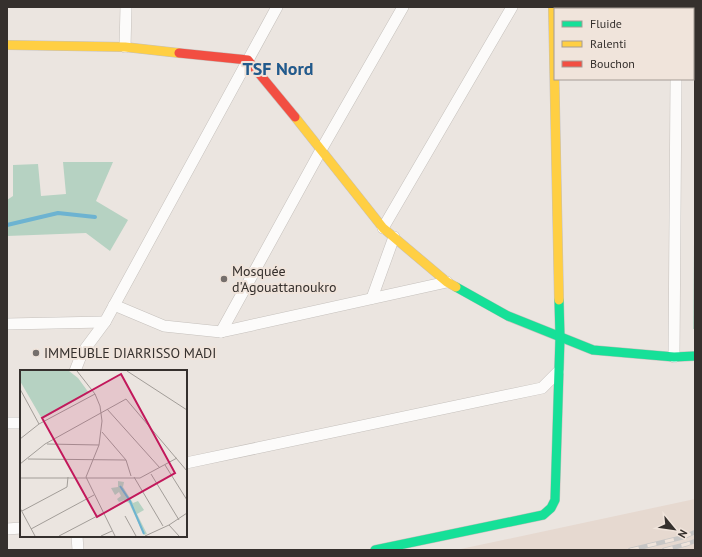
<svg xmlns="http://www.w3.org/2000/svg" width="702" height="557" font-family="'PT Sans',sans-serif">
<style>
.built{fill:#e6d9d0}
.green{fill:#b6d2c2}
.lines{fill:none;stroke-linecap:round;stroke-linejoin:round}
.stream{stroke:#6db3d1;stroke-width:4}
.street-casing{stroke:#c5c0bc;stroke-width:12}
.fast-casing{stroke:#c5c0bc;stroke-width:10}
.slow-casing{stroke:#c5c0bc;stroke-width:10}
.jam-casing{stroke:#c5c0bc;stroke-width:10}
.street{stroke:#fcfbfa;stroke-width:11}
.fast{stroke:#16e098;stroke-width:9}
.slow{stroke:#ffcf43;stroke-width:9}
.jam{stroke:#f24e42;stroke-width:9}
.rail-casing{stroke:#c7c6c5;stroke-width:4.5}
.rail{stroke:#f0e4db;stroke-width:3;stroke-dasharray:9;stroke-linecap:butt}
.poi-dot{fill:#756f6c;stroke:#f0e4db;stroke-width:1.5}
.labels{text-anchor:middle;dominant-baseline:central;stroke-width:4;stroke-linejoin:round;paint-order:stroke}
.poi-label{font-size:14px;fill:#35302d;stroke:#f0e4db;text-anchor:start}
.district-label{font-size:18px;font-weight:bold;fill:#225a8c;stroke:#f0e4db}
.inset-river{fill:none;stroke:#6db3d1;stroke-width:2}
.inset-road{fill:none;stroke:#a29d98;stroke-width:1}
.view{fill:#c2185b;fill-opacity:0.15;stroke:#c2185b;stroke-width:2}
.inset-edge{fill:none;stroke:#35302d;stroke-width:2}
</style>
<rect width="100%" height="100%" fill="#ebe5e0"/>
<polygon class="built" points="695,499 695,550 456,550"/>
<g class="green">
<polygon points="695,158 695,329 693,329"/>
<polygon points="63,162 113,162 96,201 128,220 110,251 86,233 7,236 7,200 13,196 13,165 38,164 41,196 66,194"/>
</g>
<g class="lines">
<polyline class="stream" points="7,225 58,213 95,217"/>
<g class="street-casing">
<g id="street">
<polyline points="677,9 677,7"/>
<polyline points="125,47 126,7"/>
<polyline points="383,228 512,7"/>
<polyline points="372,298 394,237"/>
<polyline points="114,305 164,326 221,332 447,282"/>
<polyline points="7,324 105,322"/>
<polyline points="221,332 321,150 403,7"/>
<polyline points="674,357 676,79"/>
<polyline points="75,371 82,353 105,322 277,7"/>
<polyline points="7,423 21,423"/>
<polyline points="186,463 542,388 558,372"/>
<polyline points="7,529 21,528"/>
<polyline points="77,536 78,550"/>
</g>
</g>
<g class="fast-casing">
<g id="fast">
<polyline points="456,287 508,316 593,350 674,357 695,356"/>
<polyline points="375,550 543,515 551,508 555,500 560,337 559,300"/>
</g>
</g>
<g class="slow-casing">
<g id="slow">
<polyline points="553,7 559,300"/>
<polyline points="7,45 125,47 179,53"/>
<polyline points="295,117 383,228 447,282 456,287"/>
</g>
</g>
<g class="jam-casing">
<polyline id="jam" points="179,53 248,60 295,117"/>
</g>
<use href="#street" class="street"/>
<use href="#fast" class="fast"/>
<use href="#slow" class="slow"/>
<use href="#jam" class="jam"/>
<g class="rail-casing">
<g id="rail">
<polyline points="630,550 684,537 695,532"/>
<polyline points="664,550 687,544 695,541"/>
</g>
</g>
<use href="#rail" class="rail"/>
</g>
<g class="poi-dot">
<circle cx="224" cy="279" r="4"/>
<circle cx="36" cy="353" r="4"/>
</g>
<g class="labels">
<g class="poi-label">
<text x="232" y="271">Mosquée<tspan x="232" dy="16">d'Agouattanoukro</tspan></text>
<text x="44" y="353">IMMEUBLE DIARRISSO MADI</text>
</g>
<g class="district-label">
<text x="278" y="68">TSF Nord</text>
</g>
</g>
<g transform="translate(20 370)">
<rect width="167" height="167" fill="#ebe5e0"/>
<path d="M0,1H49L58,8L69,23L22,49L0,11ZM98,111L104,112L103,117L113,133L118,131L124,140L117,144L127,164L124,165L109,133L104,130L99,132L97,129L101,126L99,122L95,125L91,118L98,117Z" fill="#b6d2c2"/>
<path class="inset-river" d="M100,116L110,131L124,164"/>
<path class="inset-road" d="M57,1L75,24L80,36L82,51L79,75L66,107L95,166M107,1L167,40M0,19L19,54M87,39L140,98M82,62L106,90L111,106M0,69L19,54L75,24M27,74L79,75M8,89L106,90M0,94L25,74L106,29L167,101M145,95L167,130M131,104L159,150M114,107L143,156M0,108H120L157,88M0,138L15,166M2,141L47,117L48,107M105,146L116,166M149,155L159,166M11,159L74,125M39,166L83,143M81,166L92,161M125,166L149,155L167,143"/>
<path class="view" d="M101,4L155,103L77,147L22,48Z"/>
<rect width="167" height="167" class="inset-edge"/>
</g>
<rect width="702" height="557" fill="none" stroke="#35302d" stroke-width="16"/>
<rect x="554" y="8" width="140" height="72" fill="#f0e4db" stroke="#a59c95"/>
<rect x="562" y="21" width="20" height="6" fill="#16e098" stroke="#a59c95"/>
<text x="590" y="28" font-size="12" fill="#35302d">Fluide</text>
<rect x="562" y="41" width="20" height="6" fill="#ffcf43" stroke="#a59c95"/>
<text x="590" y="48" font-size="12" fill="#35302d">Ralenti</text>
<rect x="562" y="61" width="20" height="6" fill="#f24e42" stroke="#a59c95"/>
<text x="590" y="68" font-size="12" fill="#35302d">Bouchon</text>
<g transform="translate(674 529) rotate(119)" stroke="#f0e4db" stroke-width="3" paint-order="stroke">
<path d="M0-3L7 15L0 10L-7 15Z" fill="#35302d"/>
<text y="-6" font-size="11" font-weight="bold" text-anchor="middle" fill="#35302d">N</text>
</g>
</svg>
